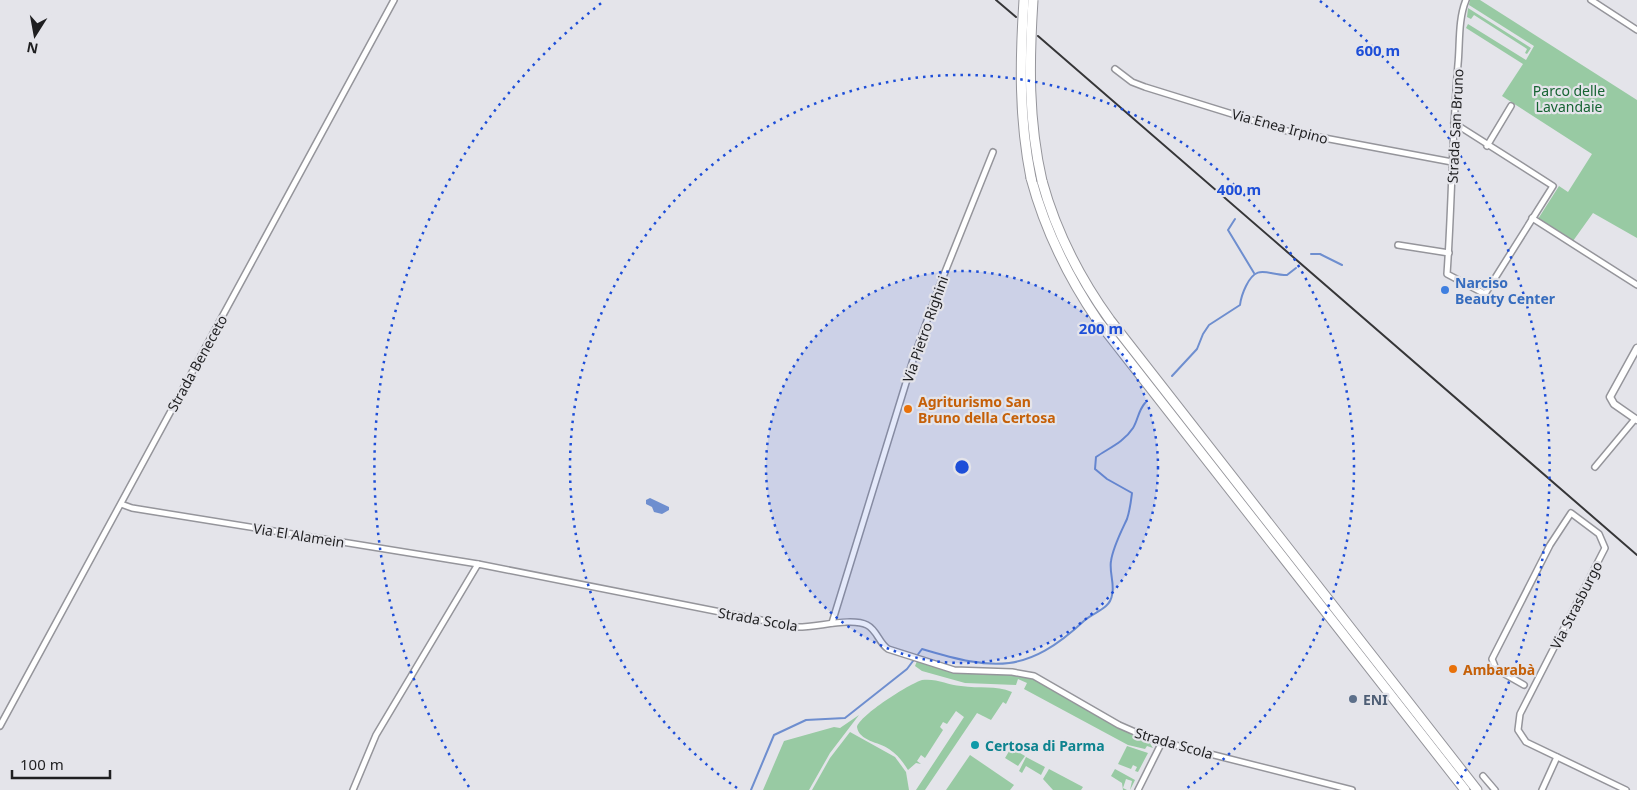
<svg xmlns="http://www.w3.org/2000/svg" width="1637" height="790" font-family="'Noto Sans',sans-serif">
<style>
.green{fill:#98caa3}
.water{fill:#6e8ecf}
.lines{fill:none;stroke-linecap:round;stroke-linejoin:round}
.stream{stroke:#6e8ecf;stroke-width:2}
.minor-casing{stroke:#95959b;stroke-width:8}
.tertiary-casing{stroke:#95959b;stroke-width:9}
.trunk-casing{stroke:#95959b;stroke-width:11}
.minor{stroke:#fff;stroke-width:5}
.tertiary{stroke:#fff;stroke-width:6}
.trunk{stroke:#fff;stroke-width:9}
.rail{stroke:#363638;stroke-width:2}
.trunk-bridge-casing{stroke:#95959b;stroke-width:11;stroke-linecap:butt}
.trunk-bridge{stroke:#fff;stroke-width:9}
.ring{fill:none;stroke:#1d4ed8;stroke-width:2.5;stroke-dasharray:2.5 5}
.shop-dot{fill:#3f7fe0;stroke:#e4e4ea;stroke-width:2}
.food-dot{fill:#e8710a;stroke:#e4e4ea;stroke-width:2}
.service-dot{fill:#5c6f8a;stroke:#e4e4ea;stroke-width:2}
.culture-dot{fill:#0f9aa8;stroke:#e4e4ea;stroke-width:2}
.labels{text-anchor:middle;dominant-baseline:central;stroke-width:4.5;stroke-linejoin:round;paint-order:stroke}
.park-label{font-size:14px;fill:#166433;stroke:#e4e4ea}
.street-label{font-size:14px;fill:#1f1f21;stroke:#e4e4ea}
.shop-label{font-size:14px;font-weight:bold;fill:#366cbe;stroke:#e4e4ea;text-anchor:start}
.food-label{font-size:14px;font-weight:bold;fill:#c56008;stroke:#e4e4ea;text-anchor:start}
.service-label{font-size:14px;font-weight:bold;fill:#4e5e75;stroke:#e4e4ea;text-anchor:start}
.culture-label{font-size:14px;font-weight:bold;fill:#0d838f;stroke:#e4e4ea;text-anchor:start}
.centre{fill:#1d4ed8;stroke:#e4e4ea;stroke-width:2.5}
.ring-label{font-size:15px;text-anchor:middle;font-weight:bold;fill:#1d4ed8;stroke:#e4e4ea;stroke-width:4.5;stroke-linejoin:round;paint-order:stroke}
</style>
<rect width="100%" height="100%" fill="#e4e4ea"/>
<g class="green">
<polygon points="1470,0 1480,0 1637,100 1637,238 1593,213 1573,241 1538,219 1559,186 1568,192 1592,154 1502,96 1523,64 1466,28 1468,24 1526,60 1534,46 1469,5"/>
<polygon points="1468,8 1531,48 1527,54 1525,53 1527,49 1474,15 1471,19 1467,17"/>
<polygon points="917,661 956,673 1012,674 1030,677 1117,726 1149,742 1153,748 1147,746 1145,749 1128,745 1024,689 1027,683 1018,679 1016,685 965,683 922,671 915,666"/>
<path d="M922,680C936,678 948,685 961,686C980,689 995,685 1012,692L1006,704L1003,702L991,720L977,713L925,790H916L964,717L956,711L947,724L943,722L940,727L943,730L925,758L921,755L917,761L921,764L916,763L908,770C903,762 898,755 889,749C879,742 859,741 857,727C860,715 909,684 922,680Z"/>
<polygon points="859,715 830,753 809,790 763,790 784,741 834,727 840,728"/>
<polygon points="850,732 895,757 906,772 909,790 812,790 830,758"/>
<polygon points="1127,746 1148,753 1138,772 1135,771 1137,767 1133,765 1131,769 1118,764"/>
<polygon points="1011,748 1025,756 1018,766 1005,758"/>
<polygon points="970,755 1014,785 1010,790 946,790"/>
<polygon points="1026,757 1045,767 1041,775 1026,766 1022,773 1019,771"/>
<polygon points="1049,769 1083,787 1081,790 1053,790 1043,779"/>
<polygon points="1115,769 1135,780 1130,790 1132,781 1126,779 1123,788 1127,790 1123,790 1122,783 1111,776"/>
</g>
<polygon class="water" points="650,498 669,507 669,510 662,514 654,512 652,507 646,504 646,500"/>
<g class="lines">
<g class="stream">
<polyline points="1235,219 1228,230 1254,273"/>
<polyline points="1311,254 1320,254 1342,265"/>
<path d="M1172,376L1197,349L1203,334L1209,325L1240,305C1241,297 1243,292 1246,286C1257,263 1267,275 1287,275L1296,268"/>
<path d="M751,790L774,735L806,720L845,718L907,669L922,649C995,671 1027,674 1085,620C1094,612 1110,609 1112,595C1115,585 1109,572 1111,561C1113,547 1121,532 1127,519C1130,510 1131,501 1132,493L1107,479L1095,469L1096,457C1109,448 1124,442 1133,428C1138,420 1138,411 1145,403"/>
</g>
<g class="minor-casing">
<g id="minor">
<polyline points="1591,0 1637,30"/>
<polyline points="1115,69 1132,82 1145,87 1287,131 1452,162"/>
<path d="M1454,123L1553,186L1485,294L1447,274C1452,204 1452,134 1458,64C1460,44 1458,19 1466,0"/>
<polyline points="1487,146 1511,106"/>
<polyline points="1532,218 1637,285"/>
<polyline points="1398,245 1449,253"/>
<polyline points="1595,467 1635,419"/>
<polyline points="121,504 132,508 478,564"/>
<polyline points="832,623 913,360 939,287 993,152"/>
<polyline points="1524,685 1496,669 1492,659 1550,545 1571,513 1599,534 1605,548 1520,714 1518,730 1526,742 1626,790"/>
<polyline points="0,726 394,0"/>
<polyline points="1483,776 1495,790"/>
<path d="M353,790L376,735L478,564L796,627C815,628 851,617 867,625C877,630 879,643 888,649L954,670L1012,672L1034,676L1119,725L1151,739L1352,790"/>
<polyline points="1138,790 1162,742"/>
<polyline points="1542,790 1557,757"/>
</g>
</g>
<g class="tertiary-casing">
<polyline id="tertiary" points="1637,348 1610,397 1614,404 1637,420"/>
</g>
<g class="trunk-casing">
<g id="trunk">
<path d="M1031,178C1045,230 1068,277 1098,321L1465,790"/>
<path d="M1042,181C1056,232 1079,277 1110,320L1477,790"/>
</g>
</g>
<use href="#minor" class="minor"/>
<use href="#tertiary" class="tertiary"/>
<use href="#trunk" class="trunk"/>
<g class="rail">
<polyline points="996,0 1016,17"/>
<polyline points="1038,36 1637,555"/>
</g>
<g class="trunk-bridge-casing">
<g id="trunk-bridge">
<path d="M1024,0C1020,61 1019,118 1031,178"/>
<path d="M1033,0C1029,62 1028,120 1042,181"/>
</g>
</g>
<use href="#trunk-bridge" class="trunk-bridge"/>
</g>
<circle cx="962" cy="467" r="196" fill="#1d4ed8" fill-opacity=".12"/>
<g class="ring">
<circle cx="962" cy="467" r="196"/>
<path d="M737 788A392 392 0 1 1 1187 788"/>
<path d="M469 787A588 588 0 0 1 604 1M1320 1A588 588 0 0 1 1455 787"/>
</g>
<circle class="shop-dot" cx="1445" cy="290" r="5"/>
<g class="food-dot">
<circle cx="908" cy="409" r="5"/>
<circle cx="1453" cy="669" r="5"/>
</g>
<circle class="service-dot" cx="1353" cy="699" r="5"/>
<circle class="culture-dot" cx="975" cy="745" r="5"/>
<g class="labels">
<g class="park-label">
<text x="1569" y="90">Parco delle<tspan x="1569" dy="16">Lavandaie</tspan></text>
</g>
<g class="street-label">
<text transform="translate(1280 126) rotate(15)">Via Enea Irpino</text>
<text transform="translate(1455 126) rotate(-87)">Strada San Bruno</text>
<text transform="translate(925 329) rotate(-71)">Via Pietro Righini</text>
<text transform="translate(197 363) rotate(-61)">Strada Beneceto</text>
<text transform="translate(299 535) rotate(9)">Via El Alamein</text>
<text transform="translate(1576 605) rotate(-63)">Via Strasburgo</text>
<text transform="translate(758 619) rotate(10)">Strada Scola</text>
<text transform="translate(1174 743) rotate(16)">Strada Scola</text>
</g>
<g class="shop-label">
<text x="1455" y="282">Narciso<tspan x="1455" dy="16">Beauty Center</tspan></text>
</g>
<g class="food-label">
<text x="918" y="401">Agriturismo San<tspan x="918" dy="16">Bruno della Certosa</tspan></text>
<text x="1463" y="669">Ambarabà</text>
</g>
<g class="service-label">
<text x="1363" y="699">ENI</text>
</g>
<g class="culture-label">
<text x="985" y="745">Certosa di Parma</text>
</g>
</g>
<circle cx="962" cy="467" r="8" class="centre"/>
<g class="ring-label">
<text x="1378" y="56">600 m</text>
<text x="1239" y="195">400 m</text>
<text x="1101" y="334">200 m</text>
</g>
<g transform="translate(35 35) rotate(191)" stroke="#e4e4ea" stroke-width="4" paint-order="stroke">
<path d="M0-4L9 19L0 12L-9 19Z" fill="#1f1f21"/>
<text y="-8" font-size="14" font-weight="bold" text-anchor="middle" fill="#1f1f21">N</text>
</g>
<path d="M12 770v8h98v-8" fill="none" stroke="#1f1f21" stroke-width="2.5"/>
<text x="20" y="770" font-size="15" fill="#1f1f21" stroke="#e4e4ea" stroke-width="4" paint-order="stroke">100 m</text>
</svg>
